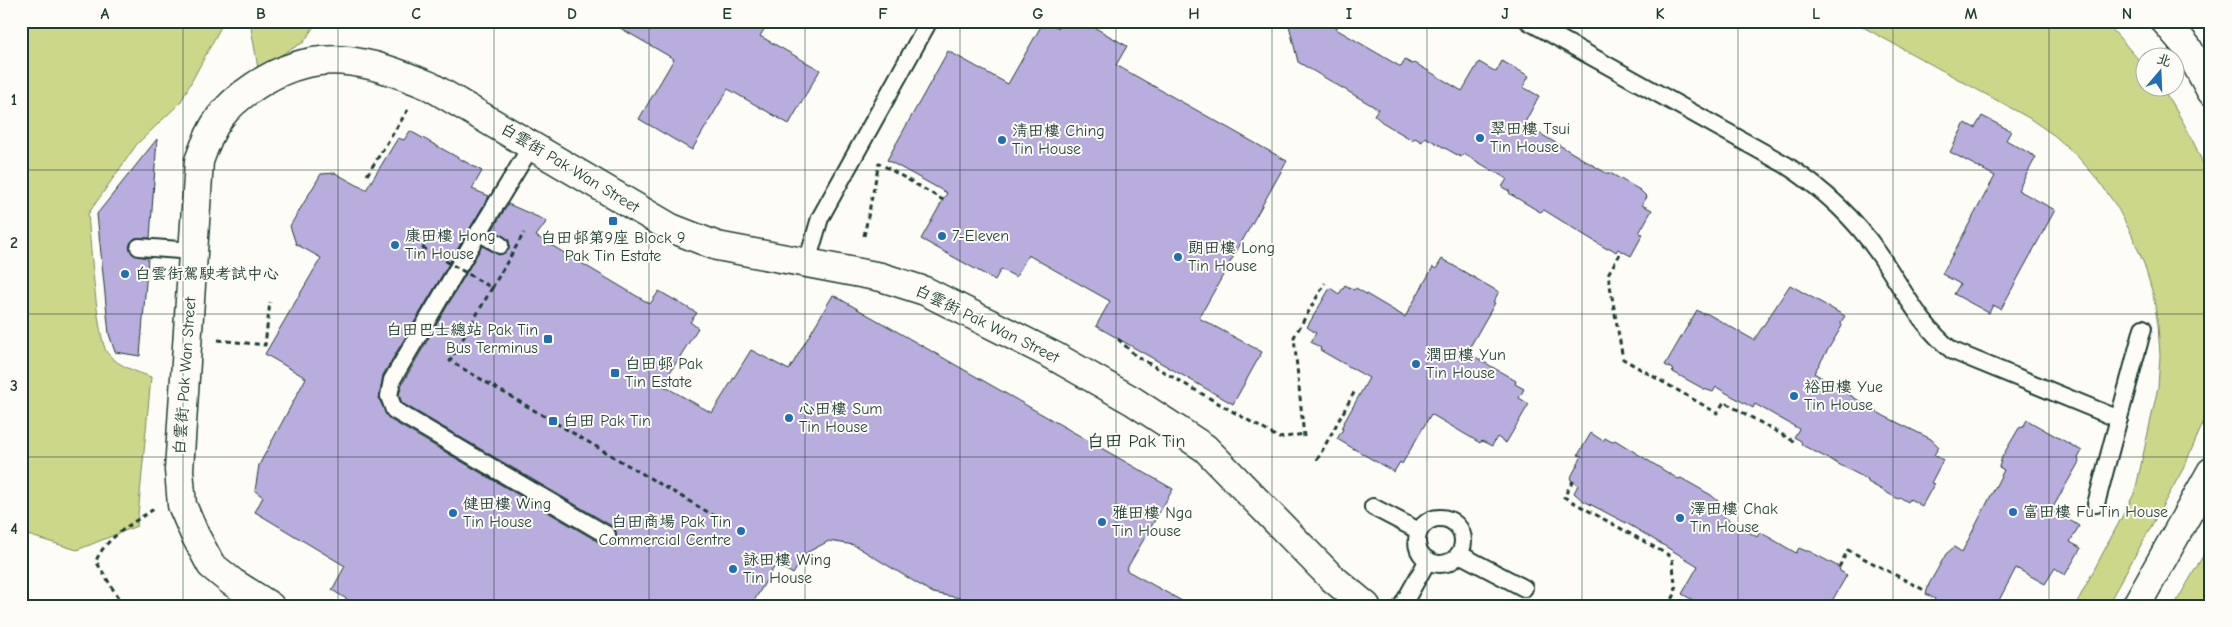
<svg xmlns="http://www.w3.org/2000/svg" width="2232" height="627" font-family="'Comic Neue','LXGW WenKai TC',sans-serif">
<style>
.green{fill:#ccd78a;stroke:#768a5f}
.building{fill:#b9adde;stroke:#1f3d34}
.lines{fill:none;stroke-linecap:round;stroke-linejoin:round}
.service-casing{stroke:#1f3d34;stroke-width:20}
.minor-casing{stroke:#1f3d34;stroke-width:31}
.secondary-casing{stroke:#1f3d34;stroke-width:31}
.path{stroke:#1f3d34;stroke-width:3;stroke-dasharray:5 4;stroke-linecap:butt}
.service{stroke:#fdfcf7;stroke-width:16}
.minor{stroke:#fdfcf7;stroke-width:28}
.secondary{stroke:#fdfcf7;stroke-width:28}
.path-bridge{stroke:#1f3d34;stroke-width:3;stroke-dasharray:5 4;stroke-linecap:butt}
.grid{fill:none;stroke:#1f3d34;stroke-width:1;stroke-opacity:0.55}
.poi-dot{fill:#1f6fb2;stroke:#fdfcf7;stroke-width:2}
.labels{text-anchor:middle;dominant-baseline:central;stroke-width:4;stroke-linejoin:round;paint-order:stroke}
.poi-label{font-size:16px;fill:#1f3d34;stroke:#fdfcf7;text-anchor:start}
.street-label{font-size:16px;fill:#1f3d34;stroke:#fdfcf7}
.neighbourhood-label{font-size:18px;fill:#1f3d34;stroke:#fdfcf7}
.neatline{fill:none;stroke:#1f3d34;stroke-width:2}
.grid-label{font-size:16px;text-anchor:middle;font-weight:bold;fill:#1f3d34}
</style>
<rect width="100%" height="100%" fill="#fdfcf7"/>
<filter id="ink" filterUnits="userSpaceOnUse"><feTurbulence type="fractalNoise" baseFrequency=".02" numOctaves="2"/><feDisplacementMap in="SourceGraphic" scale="10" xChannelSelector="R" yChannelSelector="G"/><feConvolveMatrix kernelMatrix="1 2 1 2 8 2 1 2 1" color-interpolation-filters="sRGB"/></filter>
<g filter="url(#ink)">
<g class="green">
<path d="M21,21H224L180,103L137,144L88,214C90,236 97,343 108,354C120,367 135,371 151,377L137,526L77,550L21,533Z"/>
<polygon points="255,21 317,21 304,42 258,68 251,28"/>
<path d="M1852,21H2105L2144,66V88H2161C2183,117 2199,151 2211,185V405L2183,469L2107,606H2075L2135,492L2158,387L2160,356L2158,325L2153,294L2144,264L2132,235L2117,207L2099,181L2078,157L2055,136L2029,118Z"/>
<polygon points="2211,542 2211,606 2174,606"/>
</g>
<g class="building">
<polygon points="608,21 769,21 760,36 820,70 789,124 728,89 692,150 639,119 674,59"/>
<polygon points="1044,21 1059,28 1062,21 1083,21 1127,46 1116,65 1287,161 1199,318 1262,352 1233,404 1096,326 1110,301 1028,255 1016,277 1001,269 995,280 921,239 947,193 887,160 948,51 1008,84"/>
<polygon points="1288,21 1341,21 1336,29 1401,67 1405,60 1412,64 1415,63 1462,91 1479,62 1496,72 1502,61 1529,76 1523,87 1539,96 1524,124 1606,173 1610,173 1640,190 1647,197 1642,205 1652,210 1639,233 1643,234 1631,256 1618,249 1616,252 1610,248 1607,249 1544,210 1540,212 1510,194 1509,191 1502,187 1507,179 1464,154 1461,157 1425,137 1422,142 1415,138 1412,140 1382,122 1374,115 1378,109 1298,62"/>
<polygon points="1982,116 2011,131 2006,140 2036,157 2018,190 2055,210 2001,309 1993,305 1989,313 1954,294 1960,284 1942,274 1995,176 1950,152 1965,123 1975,128"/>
<polygon points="410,131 482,171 472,189 489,196 383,375 379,399 389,419 602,544 611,544 616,540 616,531 612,526 402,403 399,395 402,384 482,246 499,255 509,250 509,240 493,229 508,204 547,221 536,236 650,304 659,291 697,313 690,322 698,328 662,385 712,413 751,350 789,370 833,295 1173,489 1126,570 1191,606 965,606 965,599 933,593 854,545 829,541 806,553 793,574 776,564 751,606 358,606 332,590 345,566 255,512 263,497 255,491 259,465 306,378 265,354 321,258 296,244 290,226 321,174 335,173 366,190 398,138 404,140"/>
<polygon points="157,139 150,238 135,238 129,247 134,255 148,258 140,356 115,352 109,334 97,214"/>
<polygon points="1442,259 1499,292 1493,302 1495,303 1467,352 1516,381 1515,384 1524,389 1519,398 1529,404 1506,443 1497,437 1492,446 1482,441 1480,443 1431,414 1402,464 1400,462 1394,472 1337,439 1343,429 1341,428 1369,378 1320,350 1321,348 1311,342 1316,333 1307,327 1330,288 1339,294 1345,285 1354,290 1356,288 1405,317 1433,267 1436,269"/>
<polygon points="1790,285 1845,316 1841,322 1842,326 1814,373 1884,416 1931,439 1939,447 1934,455 1943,460 1931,483 1934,484 1922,506 1910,499 1908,502 1901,498 1898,499 1868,482 1867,479 1802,445 1801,441 1794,437 1799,429 1755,404 1753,408 1716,387 1713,392 1704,389 1673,372 1672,369 1665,365 1697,310 1703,314 1706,313 1754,340"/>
<polygon points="2027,420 2082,451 2078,458 2079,462 2052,509 2079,526 2070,542 2081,548 2065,575 2055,568 2045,584 2016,568 1996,606 1931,606 1935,599 1926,594 1929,584 1946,554 1954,547 1962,552 2004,470 1999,467 2002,457 2019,428 2023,427"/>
<polygon points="1591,433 1603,441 1605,438 1612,442 1615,440 1678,479 1681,478 1711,495 1719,502 1714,511 1757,537 1760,532 1796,553 1799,548 1806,551 1809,551 1839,567 1840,571 1847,575 1829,606 1704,606 1682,594 1698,566 1628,524 1582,500 1574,493 1578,485 1570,479 1582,456 1578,455"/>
</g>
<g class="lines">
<g class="service-casing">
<g id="service">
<path d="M1528,21L1786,165C1823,189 1854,217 1879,254C1902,287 1920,326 1953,351L2119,419"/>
<polyline points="479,232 392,380 389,396 394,410 607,535"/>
<polyline points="500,245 479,232 532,145"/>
<polyline points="139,247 193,251"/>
<polyline points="807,262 820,218 929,21"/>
<polyline points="2096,504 2143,328"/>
<polyline points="1373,507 1419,531"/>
<circle cx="1440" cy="541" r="23"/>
<polyline points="1459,554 1524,588"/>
<polyline points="1402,606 1428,560"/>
</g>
</g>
<g class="minor-casing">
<path id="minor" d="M270,606L232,582L211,565L195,535L182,505L179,470L199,161C212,124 222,108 255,86C316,45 366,59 430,86L671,228L717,246L881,277L925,291L1054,356L1133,401L1205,448L1331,577L1366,606"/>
</g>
<g class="secondary-casing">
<g id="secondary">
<polyline points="2165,21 2187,47 2211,91"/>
<polyline points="2136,606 2211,472"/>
</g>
</g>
<g class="path">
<polyline points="367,175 409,108"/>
<polyline points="864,236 879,163 943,200"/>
<polyline points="1620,254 1608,274 1623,359 1717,413 1724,402 1795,442"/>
<polyline points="1118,339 1136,356 1279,438 1304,434"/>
<polyline points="218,340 265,345 270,302"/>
<polyline points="1304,437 1294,337 1325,283"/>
<polyline points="1317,460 1356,389"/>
<polyline points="1573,481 1564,497 1672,557 1676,592 1669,606"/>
<polyline points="1839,567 1848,550 1924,590"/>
<path d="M123,606L96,561C105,538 134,522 154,509"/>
</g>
<use href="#service" class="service"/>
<use href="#minor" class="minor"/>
<use href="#secondary" class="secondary"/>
<g class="path-bridge">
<polyline points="422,247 492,288 524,233"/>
<polyline points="492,288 450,361 718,518"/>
</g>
</g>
</g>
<path class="grid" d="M183,21V606M338,21V606M494,21V606M649,21V606M805,21V606M960,21V606M1116,21V606M1272,21V606M1427,21V606M1582,21V606M1738,21V606M1893,21V606M2049,21V606M21,170H2211M21,314H2211M21,457H2211"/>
<g class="poi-dot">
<circle cx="1480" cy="138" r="5"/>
<circle cx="1002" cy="140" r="5"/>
<rect x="608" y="216" width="10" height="10" rx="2.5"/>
<circle cx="942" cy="236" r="5"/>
<circle cx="395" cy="245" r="5"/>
<circle cx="1178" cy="257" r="5"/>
<circle cx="125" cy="274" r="5"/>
<rect x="543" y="334" width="10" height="10" rx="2.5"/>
<circle cx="1416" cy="364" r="5"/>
<rect x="610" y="368" width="10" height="10" rx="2.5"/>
<circle cx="1794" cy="396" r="5"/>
<circle cx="789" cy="418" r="5"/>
<rect x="548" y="416" width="10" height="10" rx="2.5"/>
<circle cx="2013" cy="512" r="5"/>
<circle cx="453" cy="513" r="5"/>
<circle cx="1680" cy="518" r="5"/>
<circle cx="1102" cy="522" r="5"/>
<circle cx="741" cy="531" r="5"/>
<circle cx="733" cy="569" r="5"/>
</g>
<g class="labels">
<g class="poi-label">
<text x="1490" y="129">翠田樓 Tsui<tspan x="1490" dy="18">Tin House</tspan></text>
<text x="1012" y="131">清田樓 Ching<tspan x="1012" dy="18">Tin House</tspan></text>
<text x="405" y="236">康田樓 Hong<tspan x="405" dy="18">Tin House</tspan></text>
<text x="952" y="236">7-Eleven</text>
<text x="613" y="238" text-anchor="middle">白田邨第9座 Block 9<tspan x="613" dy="18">Pak Tin Estate</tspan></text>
<text x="1188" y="248">朗田樓 Long<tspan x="1188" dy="18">Tin House</tspan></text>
<text x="135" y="274">白雲街駕駛考試中心</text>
<text x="538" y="330" text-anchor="end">白田巴士總站 Pak Tin<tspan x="538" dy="18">Bus Terminus</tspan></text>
<text x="1426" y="355">潤田樓 Yun<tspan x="1426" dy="18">Tin House</tspan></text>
<text x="625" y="364">白田邨 Pak<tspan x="625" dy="18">Tin Estate</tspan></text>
<text x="1804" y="387">裕田樓 Yue<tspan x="1804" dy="18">Tin House</tspan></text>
<text x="799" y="409">心田樓 Sum<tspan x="799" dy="18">Tin House</tspan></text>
<text x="563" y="421">白田 Pak Tin</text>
<text x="463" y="504">健田樓 Wing<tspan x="463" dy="18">Tin House</tspan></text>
<text x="1690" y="509">澤田樓 Chak<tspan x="1690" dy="18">Tin House</tspan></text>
<text x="2023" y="512">富田樓 Fu Tin House</text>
<text x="1112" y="513">雅田樓 Nga<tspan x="1112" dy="18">Tin House</tspan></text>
<text x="731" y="522" text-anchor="end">白田商場 Pak Tin<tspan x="731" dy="18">Commercial Centre</tspan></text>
<text x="743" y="560">詠田樓 Wing<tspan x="743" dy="18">Tin House</tspan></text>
</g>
<g class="street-label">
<text transform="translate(570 168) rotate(31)">白雲街 Pak Wan Street</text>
<text transform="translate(987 324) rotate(26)">白雲街 Pak Wan Street</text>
<text transform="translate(185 376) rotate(-86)">白雲街 Pak Wan Street</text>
</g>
<g class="neighbourhood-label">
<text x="1136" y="441">白田 Pak Tin</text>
</g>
</g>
<rect width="2232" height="627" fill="none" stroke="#fdfcf7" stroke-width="55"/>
<g transform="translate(2160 72) rotate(19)"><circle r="24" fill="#fdfcf7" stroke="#a4b0a9"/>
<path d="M0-4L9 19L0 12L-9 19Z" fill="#1f6fb2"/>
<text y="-8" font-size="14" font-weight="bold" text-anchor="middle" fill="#1f3d34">北</text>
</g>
<rect x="28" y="28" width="2176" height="572" class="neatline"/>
<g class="grid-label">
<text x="105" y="19">A</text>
<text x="261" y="19">B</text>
<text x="416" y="19">C</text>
<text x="572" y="19">D</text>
<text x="727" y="19">E</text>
<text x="883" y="19">F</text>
<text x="1038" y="19">G</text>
<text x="1194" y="19">H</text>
<text x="1349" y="19">I</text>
<text x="1505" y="19">J</text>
<text x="1660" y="19">K</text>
<text x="1816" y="19">L</text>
<text x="1971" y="19">M</text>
<text x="2127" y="19">N</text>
<text x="14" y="105">1</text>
<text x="14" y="248">2</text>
<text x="14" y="391">3</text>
<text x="14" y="534">4</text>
</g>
</svg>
